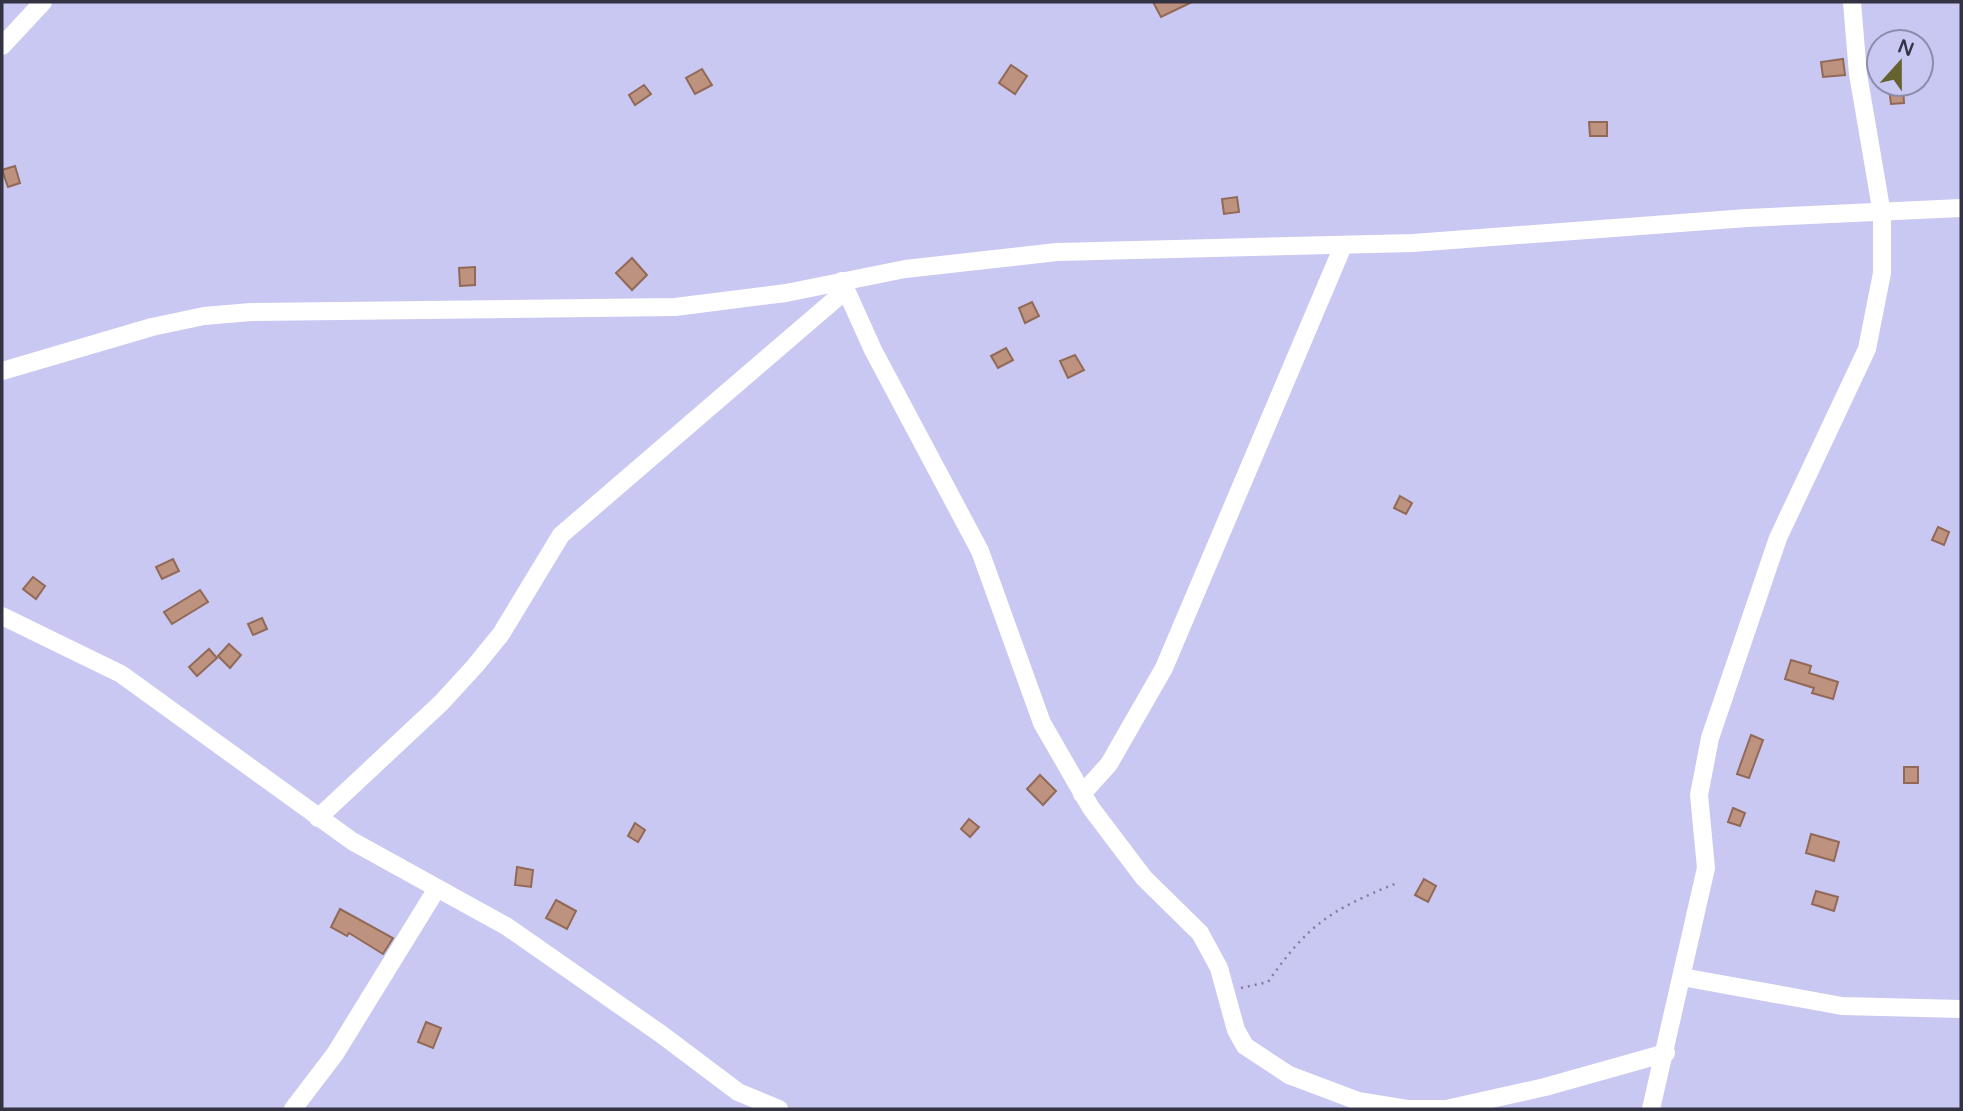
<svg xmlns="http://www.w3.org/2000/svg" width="1963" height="1111" font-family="'Varela Round',sans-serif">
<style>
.building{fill:#bd927f;stroke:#926957;stroke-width:2}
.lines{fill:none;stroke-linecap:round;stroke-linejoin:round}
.path{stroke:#7f7f9d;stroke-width:2.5;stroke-dasharray:2 5;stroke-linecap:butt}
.minor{stroke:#fff;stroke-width:18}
</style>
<rect width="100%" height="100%" fill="#c8c8f2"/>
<g class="building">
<polygon points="1153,2 1192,2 1161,17"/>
<polygon points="1843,59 1845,75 1823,77 1821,62"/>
<polygon points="1011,65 1027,76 1015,94 999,83"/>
<polygon points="702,69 712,85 695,94 686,78"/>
<polygon points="644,85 651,94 635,105 629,95"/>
<polygon points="1903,87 1904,103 1891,104 1889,88"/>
<polygon points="1589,122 1607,122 1607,136 1590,136"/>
<polygon points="15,166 20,183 8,187 2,170"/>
<polygon points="1237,197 1239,212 1224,214 1222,199"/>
<polygon points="632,258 647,275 632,290 616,273"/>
<polygon points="475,267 475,285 460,286 459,268"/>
<polygon points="1032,302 1039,316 1025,323 1019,308"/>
<polygon points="1006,348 1013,360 998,368 991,356"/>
<polygon points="1075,355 1084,370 1068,378 1060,361"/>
<polygon points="1400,496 1412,503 1406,514 1394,508"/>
<polygon points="1938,527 1949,532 1944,545 1932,540"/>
<polygon points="173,559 179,571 162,579 156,567"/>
<polygon points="33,577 45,586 36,599 23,589"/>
<polygon points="200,590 208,602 172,624 164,612"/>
<polygon points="262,618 267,629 253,635 248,624"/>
<polygon points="229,644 241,655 230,668 218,656"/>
<polygon points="209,649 217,658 197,676 189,667"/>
<polygon points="1791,660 1811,666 1809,673 1838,682 1833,699 1812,693 1814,688 1785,679"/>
<polygon points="1751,735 1763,740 1749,778 1737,774"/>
<rect x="1904" y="767" width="14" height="16"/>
<polygon points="1040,775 1056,791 1043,805 1027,789"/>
<polygon points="1733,808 1745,813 1740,826 1728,822"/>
<polygon points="969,819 979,827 970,837 961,829"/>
<polygon points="635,823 645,830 638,842 628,836"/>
<polygon points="1811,834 1839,842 1834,861 1806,853"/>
<polygon points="517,867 533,870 531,887 515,885"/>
<polygon points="1424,879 1436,886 1428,902 1415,895"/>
<polygon points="1816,891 1838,897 1834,911 1812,904"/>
<polygon points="556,900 576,911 567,929 546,918"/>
<polygon points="340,909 393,938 383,954 349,933 347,936 331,927"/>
<polygon points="426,1022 441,1028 433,1048 418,1042"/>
</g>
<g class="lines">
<path class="path" d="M1241,988L1268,982C1309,923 1331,910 1397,883"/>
<g class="minor">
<polyline points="2,46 43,2"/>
<polyline points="842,281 873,350 980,551 1042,723 1091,808 1144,878 1200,933 1219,968 1236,1030 1245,1046 1289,1075 1358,1101 1407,1109 1442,1109"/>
<polyline points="2,371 152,327 204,316 251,312 675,307 786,293 905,269 1057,252 1413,243 1747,218 1961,208"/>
<polyline points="2,616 121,674 352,841 506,926 661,1034 738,1092 779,1109"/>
<polyline points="1082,794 1109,764 1164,668 1343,246"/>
<polyline points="318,818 441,703 475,666 501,634 561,535 846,290"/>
<polyline points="1682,977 1842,1006 1961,1009"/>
<polyline points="293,1109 335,1054 436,890"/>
<polyline points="1446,1109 1545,1087 1666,1053"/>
<polyline points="1651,1109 1706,868 1699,795 1710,738 1778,538 1867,349 1882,273 1882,214 1858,74 1852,2"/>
</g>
</g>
<rect width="1963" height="1111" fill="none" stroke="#333343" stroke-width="7"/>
<g transform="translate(1900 63) rotate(21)"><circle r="33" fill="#c8c8f2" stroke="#8c8cac" stroke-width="2"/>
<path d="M0-5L12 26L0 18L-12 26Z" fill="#66622f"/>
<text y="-10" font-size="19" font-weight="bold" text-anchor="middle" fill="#333343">N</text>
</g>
</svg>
